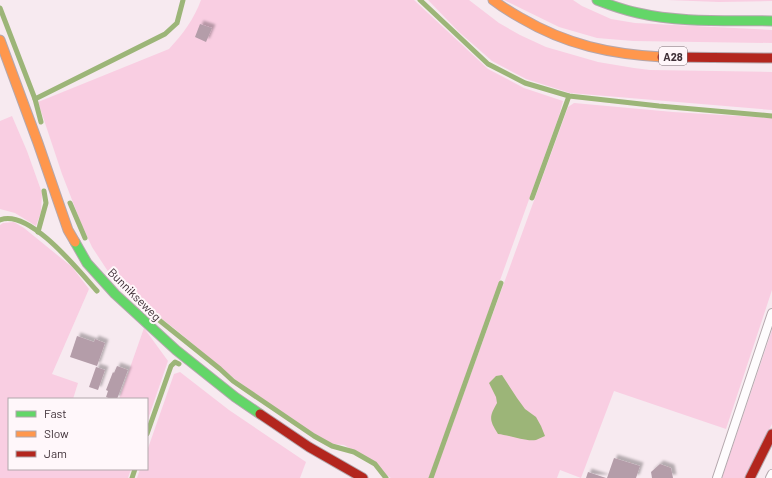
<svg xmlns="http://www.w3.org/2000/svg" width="772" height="478" font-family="Barlow,sans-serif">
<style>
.green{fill:#f9cee2}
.water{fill:#9cb578}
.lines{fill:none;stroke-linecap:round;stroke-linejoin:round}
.stream{stroke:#9cb578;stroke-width:5}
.building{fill:#b49da9;filter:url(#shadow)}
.lane-casing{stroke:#b4a7ad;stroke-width:10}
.fast-casing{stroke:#b4a7ad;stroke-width:11}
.slow-casing{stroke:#b4a7ad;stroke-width:11}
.jam-casing{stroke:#b4a7ad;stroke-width:11}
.lane{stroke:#fefcfd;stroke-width:8}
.fast{stroke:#63d668;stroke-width:9}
.slow{stroke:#ff974d;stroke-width:9}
.jam{stroke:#b3261e;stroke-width:9}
.labels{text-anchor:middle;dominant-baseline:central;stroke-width:4;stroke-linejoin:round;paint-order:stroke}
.shield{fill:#fff7fa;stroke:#796c72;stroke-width:1}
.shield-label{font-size:11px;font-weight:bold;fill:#3f3037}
.street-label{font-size:12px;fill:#3f3037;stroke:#fff7fa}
</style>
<defs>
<filter id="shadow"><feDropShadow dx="3.5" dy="-3.5" stdDeviation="1" flood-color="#0004"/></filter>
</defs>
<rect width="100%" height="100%" fill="#f7eaf0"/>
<g class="green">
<path d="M201,0H414L488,69L524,88L563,101L559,116L429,478H391L386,475L377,464L344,445L332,444L316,435L236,380L175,329L136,299L111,276L92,247L81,223L62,174L38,102L169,49C183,34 194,19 201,0Z"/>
<polygon points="428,0 469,0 499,23 520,35 546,47 598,62 634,68 650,70 772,72 772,110 570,93 526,79 492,61 459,32"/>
<polygon points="504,0 573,0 582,6 611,19 635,23 772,30 772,43 633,41 597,38 559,27"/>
<polygon points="667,0 772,0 772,1 719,2"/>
<polygon points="574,103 673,112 772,118 772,290 726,429 614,391 581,478 560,470 557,478 433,478 568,107"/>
<polygon points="12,116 27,151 42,193 41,212 36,226 15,213 0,209 0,121"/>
<polygon points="14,222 24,228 72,267 89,289 52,374 78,383 73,399 9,399 9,469 131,469 128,478 0,478 0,225 3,223"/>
<polygon points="144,328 168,361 147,422 147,399 119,399"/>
<polygon points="772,330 772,424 745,478 722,478"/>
<polygon points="180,372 229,410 306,462 300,478 137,478 140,469 147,469 147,451 174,374"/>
</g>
<path class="water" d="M502,375L517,398L525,409L536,417L541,426L545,436C542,437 539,439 536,440C526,442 509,435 498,434C489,420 489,417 497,403L496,397L489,383L496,376Z"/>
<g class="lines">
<g class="stream">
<polyline points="420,0 488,64 525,83 569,96 659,106 772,116"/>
<polyline points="0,8 35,99 165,34 177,23 183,0"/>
<polyline points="35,99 41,122"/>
<polyline points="532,198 569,96"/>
<polyline points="70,203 85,238"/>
<path d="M0,220C29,208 79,271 97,291"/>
<polyline points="38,232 46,203 44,191"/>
<polyline points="154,316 220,369 233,381 314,436 332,446 354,452 375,464 386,478"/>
<polyline points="147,434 171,366 175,362 179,364"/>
<polyline points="132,478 135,469"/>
<polyline points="431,478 501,283"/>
</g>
</g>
<g class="building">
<polygon points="200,24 212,28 206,42 195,37"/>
<polygon points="77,336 94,342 95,339 105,343 97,366 70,357"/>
<polygon points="117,366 128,370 117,399 111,399 106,397 108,391 106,390 113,372 114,373"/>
<polygon points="96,367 105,370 98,390 89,387"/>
<polygon points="614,458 640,466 636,478 607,478"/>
<polygon points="660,464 671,468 673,478 652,478 651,472"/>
<polygon points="588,472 606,478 586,478"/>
</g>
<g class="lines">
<g class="lane-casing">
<g id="lane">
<polyline points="717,478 772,313"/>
<polyline points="770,478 772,474"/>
</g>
</g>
<g class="fast-casing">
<g id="fast">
<path d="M597,0C610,5 624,10 638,13C681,23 728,20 772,21"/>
<polyline points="75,242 87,263 115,294 176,350 235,397 260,414"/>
</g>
</g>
<g class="slow-casing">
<g id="slow">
<path d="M493,0C502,7 512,13 521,18C567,45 610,54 662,57"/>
<polyline points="0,40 38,143 68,230 75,242"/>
</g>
</g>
<g class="jam-casing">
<g id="jam">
<polyline points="662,57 772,58"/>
<polyline points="260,414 309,447 363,478"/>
<polyline points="750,478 772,434"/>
</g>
</g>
<use href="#lane" class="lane"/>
<use href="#fast" class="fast"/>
<use href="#slow" class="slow"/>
<use href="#jam" class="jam"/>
</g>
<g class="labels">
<rect class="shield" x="659" y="47" width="28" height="18" rx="3"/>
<g class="shield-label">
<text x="673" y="56">A28</text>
</g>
<g class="street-label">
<text transform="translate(135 294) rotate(45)">Bunnikseweg</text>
</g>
</g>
<rect x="8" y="398" width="140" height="72" fill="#fff7fa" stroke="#b2a7ac"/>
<rect x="16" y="411" width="20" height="6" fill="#63d668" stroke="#b2a7ac"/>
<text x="44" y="418" font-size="12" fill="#3f3037">Fast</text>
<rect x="16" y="431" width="20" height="6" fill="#ff974d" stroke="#b2a7ac"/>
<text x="44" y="438" font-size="12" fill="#3f3037">Slow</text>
<rect x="16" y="451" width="20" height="6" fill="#b3261e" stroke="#b2a7ac"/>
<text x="44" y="458" font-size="12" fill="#3f3037">Jam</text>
</svg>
